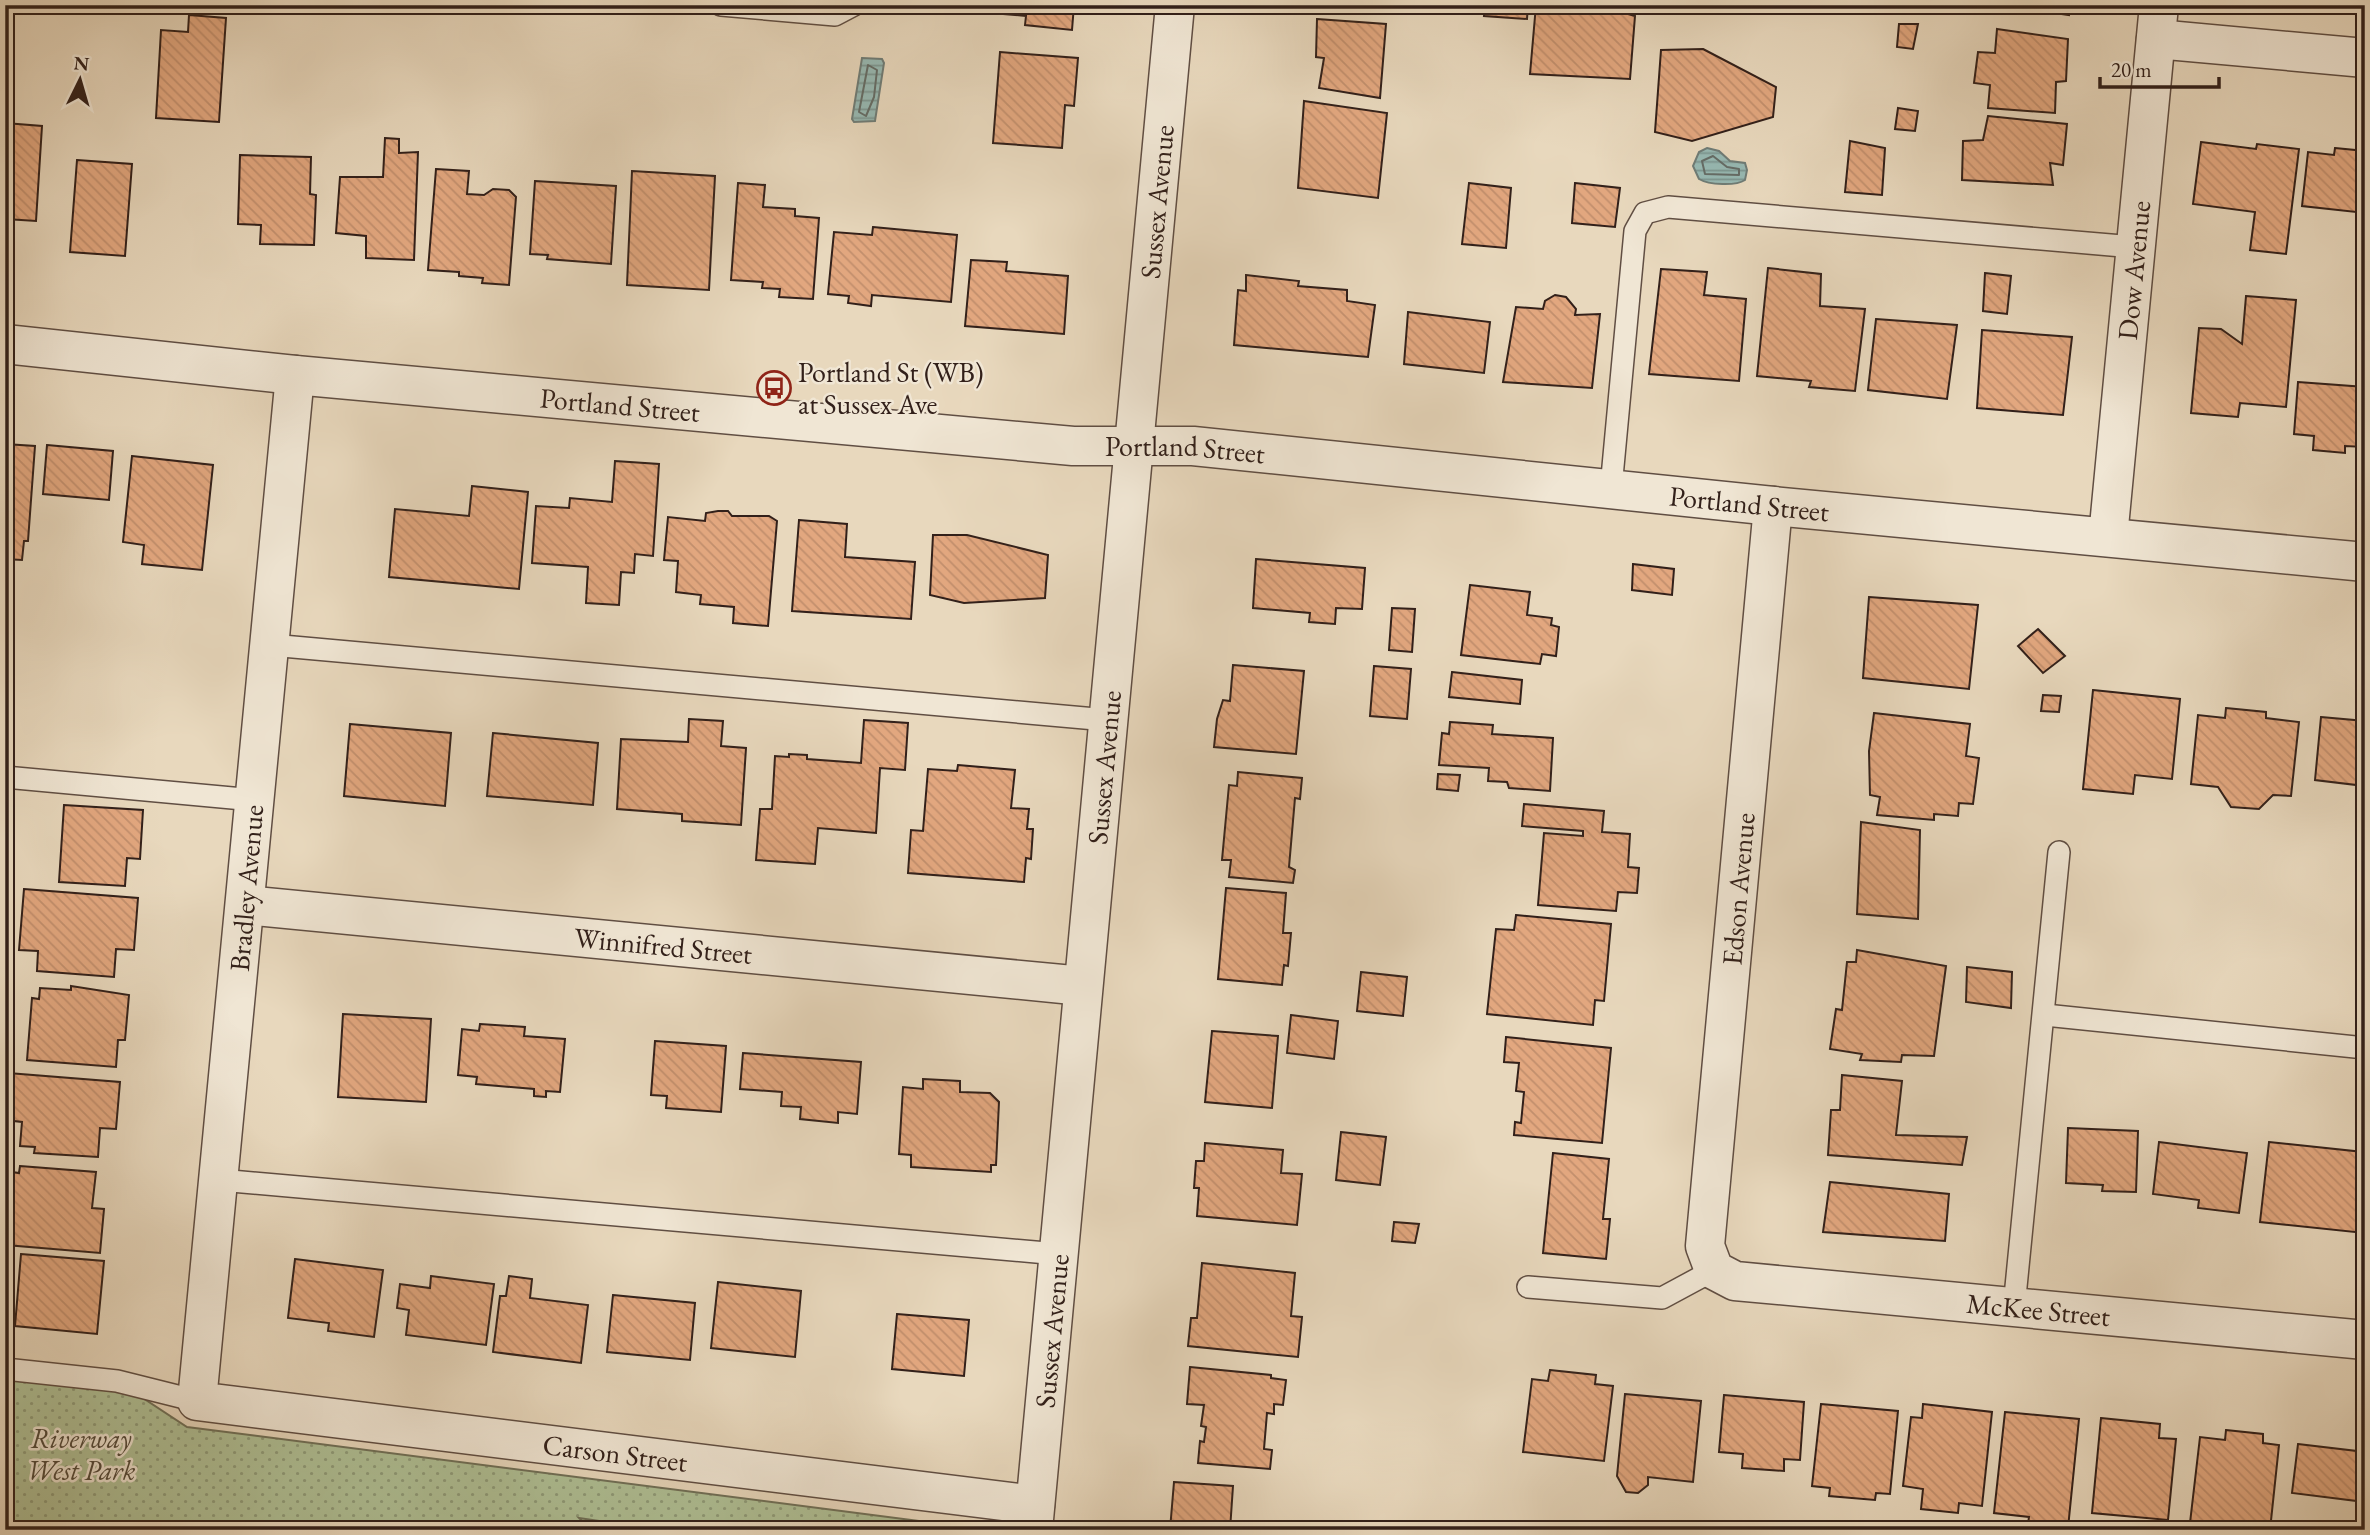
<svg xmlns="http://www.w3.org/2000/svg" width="2370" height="1535" font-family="'EB Garamond',serif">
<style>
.grass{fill:url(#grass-dots);stroke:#707058;stroke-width:2}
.forest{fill:url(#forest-crowns);stroke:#707058;stroke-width:2}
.water{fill:url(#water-rules);stroke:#6f7c76;stroke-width:2}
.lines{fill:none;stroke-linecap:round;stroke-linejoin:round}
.shore{stroke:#646c66;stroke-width:2}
.building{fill:url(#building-back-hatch);stroke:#32201a;stroke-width:2}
.service-casing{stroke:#604e43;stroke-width:24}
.minor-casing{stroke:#604e43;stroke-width:41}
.tertiary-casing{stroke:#604e43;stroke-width:41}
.service{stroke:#f0e6d4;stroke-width:21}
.minor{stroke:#f0e6d4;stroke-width:38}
.tertiary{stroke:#f0e6d4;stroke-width:38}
.labels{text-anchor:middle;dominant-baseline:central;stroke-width:5;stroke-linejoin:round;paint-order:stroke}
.street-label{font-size:28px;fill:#32201a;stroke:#f0e6d4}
.poi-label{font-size:28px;fill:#32201a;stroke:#f0e6d4;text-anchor:start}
.park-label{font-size:28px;font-style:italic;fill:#514839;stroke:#f0e6d4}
</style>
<defs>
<pattern id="grass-dots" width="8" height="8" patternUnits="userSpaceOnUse" patternTransform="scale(1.75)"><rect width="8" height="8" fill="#afc096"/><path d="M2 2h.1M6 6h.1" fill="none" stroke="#8f9c7a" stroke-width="1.8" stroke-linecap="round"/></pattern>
<pattern id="forest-crowns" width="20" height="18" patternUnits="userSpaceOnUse" patternTransform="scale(1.75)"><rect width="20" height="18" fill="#afc096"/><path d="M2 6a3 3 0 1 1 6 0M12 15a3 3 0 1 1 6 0" fill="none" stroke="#8f9c7a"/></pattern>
<pattern id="water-rules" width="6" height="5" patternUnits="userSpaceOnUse" patternTransform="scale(1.75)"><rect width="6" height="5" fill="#97b9b3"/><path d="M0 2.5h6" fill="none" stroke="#7c9691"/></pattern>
<pattern id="building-back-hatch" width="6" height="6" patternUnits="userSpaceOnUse" patternTransform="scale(1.75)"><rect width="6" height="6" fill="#e2a77f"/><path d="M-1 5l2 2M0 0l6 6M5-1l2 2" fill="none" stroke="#c28f6d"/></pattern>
</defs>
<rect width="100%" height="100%" fill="#e8d8bd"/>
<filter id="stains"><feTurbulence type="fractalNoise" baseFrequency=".00286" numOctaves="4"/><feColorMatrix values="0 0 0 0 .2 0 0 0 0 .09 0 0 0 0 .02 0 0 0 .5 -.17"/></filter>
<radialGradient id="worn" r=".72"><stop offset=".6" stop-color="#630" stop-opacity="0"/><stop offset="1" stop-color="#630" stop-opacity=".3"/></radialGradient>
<polygon class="grass" points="5,1369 117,1381 187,1427 989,1530 5,1530"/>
<polygon class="forest" points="579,1518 660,1530 591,1530"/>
<g class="water">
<polygon points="862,58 882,59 884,63 875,121 854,122 852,119"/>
<path d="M1707,148L1719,151L1730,161L1745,163L1747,170L1745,180C1736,186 1709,185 1699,179L1693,166L1699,152Z"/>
</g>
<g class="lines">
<g class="shore">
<polygon points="868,65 877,70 874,97 866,116 859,112"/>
<polygon points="1713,156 1727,167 1739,169 1739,175 1705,174 1702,161"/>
</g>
</g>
<g class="building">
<polygon points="1005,5 1074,5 1072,30 1025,25 1026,16 1004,14"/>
<polygon points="1485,5 1528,5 1527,19 1484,16"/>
<polygon points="1536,5 1597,5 1635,16 1630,79 1530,74"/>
<polygon points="1997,5 2070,5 2069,15"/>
<polygon points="189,15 226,18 219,122 156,118 161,30 188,32"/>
<polygon points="1317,19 1386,24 1380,98 1319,88 1324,58 1316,57"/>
<polygon points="1899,24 1918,24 1913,49 1897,47"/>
<polygon points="1997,29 2068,39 2066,81 2056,82 2055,113 1988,108 1990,85 1974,83 1978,52 1995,53"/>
<polygon points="1703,49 1776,87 1773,117 1692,141 1655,132 1661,50"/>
<polygon points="1000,52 1078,58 1074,106 1065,105 1062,148 993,143"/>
<polygon points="1304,101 1387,113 1378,198 1298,188"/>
<polygon points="1898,108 1918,111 1915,131 1895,129"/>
<polygon points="1988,116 2067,124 2063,165 2050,163 2053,185 1962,180 1963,141 1983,140"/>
<polygon points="5,123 42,126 36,221 6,219 9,176 5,176"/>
<polygon points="385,138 399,139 399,153 418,152 414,260 366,258 366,236 336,233 340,177 383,177"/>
<polygon points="1850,141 1885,148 1882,195 1845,192"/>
<polygon points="2201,142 2256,149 2257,144 2299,149 2286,254 2250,250 2255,212 2193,204"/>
<polygon points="2335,148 2365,151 2365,213 2302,206 2308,152 2334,155"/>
<polygon points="240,155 311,157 310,194 316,195 314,245 260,244 261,225 238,224"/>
<polygon points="77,160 132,164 125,256 70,252"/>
<polygon points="436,169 469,171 467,194 484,195 493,189 509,190 516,197 509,285 482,283 483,278 459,276 459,272 428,270"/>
<polygon points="632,171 715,176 709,290 627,285"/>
<polygon points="535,181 616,186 611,264 547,259 548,255 530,254"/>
<polygon points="738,183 765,185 763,207 795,209 795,216 819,218 813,299 779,297 780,289 762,288 763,282 731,280"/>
<polygon points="1469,183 1511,188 1506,248 1462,244"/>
<polygon points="1575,183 1620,188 1615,227 1572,223"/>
<polygon points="873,227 957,235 951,302 872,295 871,306 848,303 849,296 828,294 834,232 872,235"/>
<polygon points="971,260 1007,262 1006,271 1068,276 1064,334 965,326"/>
<polygon points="1768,268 1821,274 1820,306 1865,309 1855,391 1809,387 1811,381 1757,376"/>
<polygon points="1661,269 1707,272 1704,295 1746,299 1739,381 1649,374"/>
<polygon points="1985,273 2011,276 2007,314 1983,311"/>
<polygon points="1246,275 1299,281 1298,286 1347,290 1347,301 1375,305 1368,357 1234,345 1238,290 1246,291"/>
<polygon points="1555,295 1566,297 1576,309 1575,315 1600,314 1592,388 1503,382 1516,307 1543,309 1545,301"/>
<polygon points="2246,296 2296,300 2286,407 2240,403 2238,417 2191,413 2199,328 2221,329 2242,344"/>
<polygon points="1408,312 1490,322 1484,373 1404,364"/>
<polygon points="1876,319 1957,325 1947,399 1868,390"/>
<polygon points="1982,330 2072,337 2063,415 1977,408"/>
<polygon points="2298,382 2365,387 2365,447 2345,446 2345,453 2313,450 2314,436 2294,434"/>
<polygon points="5,444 35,446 28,541 24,541 22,560 5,559"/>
<polygon points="47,445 113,451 109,500 43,494"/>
<polygon points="132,456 213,465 202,570 142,564 144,545 123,542"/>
<polygon points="615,461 659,464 653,556 635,554 634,573 621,572 619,605 586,603 588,567 532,563 536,506 569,508 570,498 612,502"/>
<polygon points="472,486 528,492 519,589 389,577 395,509 469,516"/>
<polygon points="718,511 728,511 732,516 769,516 777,521 768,626 733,623 734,607 700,604 701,595 676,592 678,561 664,560 668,517 705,521 706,513"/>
<polygon points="799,520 847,524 845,557 915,562 911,619 792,611"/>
<polygon points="933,535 967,535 1048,555 1045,598 964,603 930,595"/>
<polygon points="1256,559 1365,568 1362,609 1336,608 1335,624 1309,622 1310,613 1253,608"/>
<polygon points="1633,564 1674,569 1672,595 1632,590"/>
<polygon points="1470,585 1530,592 1527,615 1552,618 1551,625 1559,627 1556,656 1542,654 1540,664 1461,655"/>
<polygon points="1869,597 1978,605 1969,689 1863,678"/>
<polygon points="1392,608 1415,609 1412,652 1389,650"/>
<polygon points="2038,629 2065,656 2043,673 2018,646"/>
<polygon points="1233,665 1304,671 1296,754 1214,747 1217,719 1223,700 1230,701"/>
<polygon points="1374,666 1411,669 1407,719 1370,716"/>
<polygon points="1452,672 1522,680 1520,704 1449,697"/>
<polygon points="2093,690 2180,699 2172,779 2135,775 2133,794 2083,789"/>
<polygon points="2043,695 2061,696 2059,712 2041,711"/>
<polygon points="2226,708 2266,712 2266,718 2299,722 2291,796 2273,795 2259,809 2231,807 2218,787 2191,784 2198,715 2225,718"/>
<polygon points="1874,713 1970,724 1966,756 1979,758 1973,804 1959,803 1958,816 1934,814 1934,820 1877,815 1880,797 1870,795 1869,751"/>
<polygon points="2321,717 2365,721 2365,786 2315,780"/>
<polygon points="689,719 723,721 721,746 746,748 741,825 682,821 682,814 617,809 621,739 688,742"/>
<polygon points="864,720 908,723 905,770 880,768 876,833 818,828 815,864 756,860 760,809 772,809 775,756 789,757 789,754 807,755 807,759 861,763"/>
<polygon points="1450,722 1493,725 1492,734 1553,738 1550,791 1509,788 1507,782 1488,781 1489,768 1439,765 1442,733 1449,734"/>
<polygon points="350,724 451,733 445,806 344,796"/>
<polygon points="493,733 598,743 593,805 487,796"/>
<polygon points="958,765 1015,770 1011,808 1029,809 1027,829 1033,829 1031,859 1026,858 1024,882 908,873 911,830 923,831 928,769 957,771"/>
<polygon points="1238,772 1302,778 1300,799 1295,798 1289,867 1295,870 1293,883 1229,877 1231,860 1222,860 1229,785 1237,786"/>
<polygon points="1438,774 1460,775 1458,791 1437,789"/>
<polygon points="1524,804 1604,811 1602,832 1630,834 1628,867 1639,868 1637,893 1618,892 1616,911 1538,905 1544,833 1583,836 1583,831 1522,826"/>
<polygon points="64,805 143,810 140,859 127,858 125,886 59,882"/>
<polygon points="1861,822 1920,830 1918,919 1857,914"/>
<polygon points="1226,888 1286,893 1283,933 1291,933 1288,966 1284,965 1282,985 1218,979"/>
<polygon points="24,889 138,898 134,950 116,949 114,977 37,971 38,951 19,950"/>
<polygon points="1516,915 1611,924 1604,1001 1595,1000 1593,1025 1487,1014 1496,929 1514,930"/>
<polygon points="1857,950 1946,966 1934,1056 1902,1055 1901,1062 1860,1060 1862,1054 1830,1049 1836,1009 1842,1010 1847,962 1856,962"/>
<polygon points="1967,967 2012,972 2011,1008 1966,1002"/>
<polygon points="1361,972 1407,977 1403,1016 1357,1011"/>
<polygon points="71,986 129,995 125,1040 118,1040 116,1067 27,1060 32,998 39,999 40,988 71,990"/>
<polygon points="343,1014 431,1019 426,1102 338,1097"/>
<polygon points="1291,1015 1338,1021 1334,1059 1287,1053"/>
<polygon points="480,1024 525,1027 524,1036 565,1039 560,1092 546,1091 546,1097 534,1096 534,1089 476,1084 477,1077 458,1075 462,1029 479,1031"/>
<polygon points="1212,1031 1278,1036 1272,1108 1205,1102"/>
<polygon points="1506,1037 1611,1048 1602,1143 1514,1135 1515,1122 1521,1123 1524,1092 1516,1091 1519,1063 1504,1062"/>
<polygon points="655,1041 726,1046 721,1112 666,1108 667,1096 651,1095"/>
<polygon points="743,1053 861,1062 857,1114 838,1112 838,1123 800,1119 801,1107 781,1106 782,1092 740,1089"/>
<polygon points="8,1073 120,1082 116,1129 100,1128 98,1157 34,1153 35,1147 20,1146 22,1122 5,1120"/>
<polygon points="1842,1075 1902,1081 1896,1135 1967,1137 1962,1165 1828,1155 1831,1110 1840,1110"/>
<polygon points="923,1079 960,1081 960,1092 990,1093 999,1102 996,1165 991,1165 991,1172 911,1167 911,1155 899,1154 903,1087 923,1089"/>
<polygon points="2068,1128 2138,1131 2136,1192 2102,1191 2103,1185 2066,1183"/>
<polygon points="1341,1132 1386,1137 1380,1185 1336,1180"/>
<polygon points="2159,1142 2247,1153 2239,1213 2198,1208 2199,1200 2153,1194"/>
<polygon points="2269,1142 2363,1152 2364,1233 2260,1222"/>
<polygon points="1205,1143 1283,1150 1281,1173 1302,1174 1297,1225 1197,1216 1199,1188 1194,1188 1196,1161 1204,1161"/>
<polygon points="1553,1153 1609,1159 1603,1219 1610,1219 1606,1259 1543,1253"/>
<polygon points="20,1166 96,1172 92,1208 104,1209 100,1253 6,1245 5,1171 19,1173"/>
<polygon points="1830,1182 1949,1194 1945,1241 1823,1232"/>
<polygon points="1394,1222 1419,1224 1415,1243 1392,1241"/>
<polygon points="21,1254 104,1261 97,1334 15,1326"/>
<polygon points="295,1259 383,1270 374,1337 328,1331 329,1323 288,1318"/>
<polygon points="1202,1263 1295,1273 1291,1316 1302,1317 1298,1357 1188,1346 1191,1318 1197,1318"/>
<polygon points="431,1276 494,1284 486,1345 406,1335 409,1310 397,1308 400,1284 430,1288"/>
<polygon points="509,1276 532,1279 530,1298 588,1305 581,1363 493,1352 500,1296 506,1296"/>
<polygon points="718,1282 801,1291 795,1357 711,1348"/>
<polygon points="613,1295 695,1303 690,1360 607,1352"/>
<polygon points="897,1314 969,1320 964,1376 892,1369"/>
<polygon points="1190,1367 1271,1375 1271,1378 1286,1380 1283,1405 1274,1404 1274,1414 1267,1413 1264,1449 1272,1450 1270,1469 1198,1463 1200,1441 1204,1442 1206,1427 1201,1426 1204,1405 1187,1404"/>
<polygon points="1550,1370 1596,1375 1595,1384 1613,1386 1604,1461 1523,1452 1532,1379 1548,1381"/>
<polygon points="1625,1394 1701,1401 1693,1482 1648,1477 1648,1485 1638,1493 1626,1492 1617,1476"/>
<polygon points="1724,1395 1804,1402 1800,1460 1784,1459 1784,1471 1742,1468 1743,1454 1719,1452"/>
<polygon points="1821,1404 1898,1411 1890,1494 1876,1493 1875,1500 1829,1496 1830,1488 1812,1486"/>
<polygon points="1923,1404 1992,1412 1982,1506 1959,1503 1958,1513 1921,1509 1923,1489 1903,1486 1911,1417 1922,1418"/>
<polygon points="2005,1412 2079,1419 2068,1528 2028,1524 2029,1517 1994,1513"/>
<polygon points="2101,1418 2160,1424 2159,1438 2176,1439 2168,1520 2092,1513"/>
<polygon points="2226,1430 2263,1434 2263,1443 2279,1445 2270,1530 2204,1530 2204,1525 2190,1523 2200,1437 2225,1440"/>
<polygon points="2298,1444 2365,1452 2365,1502 2292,1493"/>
<polygon points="1174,1482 1233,1486 1230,1530 1170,1530"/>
</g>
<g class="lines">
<g class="service-casing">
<g id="service">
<polyline points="721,5 835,15 854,5"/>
<polyline points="1611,488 1635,231 1645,213 1668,207 2134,247"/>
<polyline points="271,645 1107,720"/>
<polyline points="5,777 254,800"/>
<polyline points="2045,1015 2365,1048"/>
<polyline points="220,1180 1058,1254"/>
<polyline points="1528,1287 1662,1298 1714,1270"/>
<polyline points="2014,1307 2059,852"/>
<polyline points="5,1369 117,1381 197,1401"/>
</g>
</g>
<g class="minor-casing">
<g id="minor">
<polyline points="2156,39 2365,58"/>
<path id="s1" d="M5,344L295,375L1073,446H1193L1773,506L2365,562"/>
<path id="s2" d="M295,375L197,1401L1035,1505"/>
<path id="s3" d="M1773,506L1705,1246L1714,1270L1735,1281L2365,1340"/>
<path id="s4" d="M2108,537L2159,5"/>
<path id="s5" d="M245,905L1083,986"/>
</g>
</g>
<g class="tertiary-casing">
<g id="tertiary">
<path id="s6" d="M1033,1530L1175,5"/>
</g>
</g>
<use href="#service" class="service"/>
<use href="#minor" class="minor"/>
<use href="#tertiary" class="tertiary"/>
</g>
<defs>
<g id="bus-ring" transform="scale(1.75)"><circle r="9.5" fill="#f0e6d4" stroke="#8f2418" stroke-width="1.5"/><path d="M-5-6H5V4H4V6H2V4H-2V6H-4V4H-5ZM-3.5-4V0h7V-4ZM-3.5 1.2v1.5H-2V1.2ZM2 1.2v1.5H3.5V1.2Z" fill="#8f2418"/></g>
</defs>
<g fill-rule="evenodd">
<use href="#bus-ring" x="774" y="388"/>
</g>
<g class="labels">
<g class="street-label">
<text stroke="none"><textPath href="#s6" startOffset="1334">Sussex Avenue</textPath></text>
<text stroke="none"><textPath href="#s4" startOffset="268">Dow Avenue</textPath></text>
<text stroke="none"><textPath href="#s1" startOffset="618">Portland Street</textPath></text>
<text stroke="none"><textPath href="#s1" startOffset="1185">Portland Street</textPath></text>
<text stroke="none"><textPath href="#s1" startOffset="1752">Portland Street</textPath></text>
<text stroke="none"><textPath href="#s6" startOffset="766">Sussex Avenue</textPath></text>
<text transform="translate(246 888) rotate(-85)">Bradley Avenue</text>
<text transform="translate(1738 889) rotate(-85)">Edson Avenue</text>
<text stroke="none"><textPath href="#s5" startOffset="420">Winnifred Street</textPath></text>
<text stroke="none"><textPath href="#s3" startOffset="1097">McKee Street</textPath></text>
<text stroke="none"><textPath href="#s6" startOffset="200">Sussex Avenue</textPath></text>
<text stroke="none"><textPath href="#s2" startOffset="1452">Carson Street</textPath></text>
</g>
<g class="poi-label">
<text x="798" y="372">Portland St (WB)<tspan x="798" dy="32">at Sussex Ave</tspan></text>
</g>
<g class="park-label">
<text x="81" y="1438">Riverway<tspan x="81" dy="32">West Park</tspan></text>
</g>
</g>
<rect width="2370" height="1535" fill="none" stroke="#e8d8bd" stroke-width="28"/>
<rect x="7" y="7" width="2356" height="1521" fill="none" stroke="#32201a" stroke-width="3.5"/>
<rect x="14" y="14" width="2342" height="1507" fill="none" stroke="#32201a" stroke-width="2"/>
<g transform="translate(80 80) rotate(5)" stroke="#f0e6d4" stroke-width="5" paint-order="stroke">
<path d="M0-5L12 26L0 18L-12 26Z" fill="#32201a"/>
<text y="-10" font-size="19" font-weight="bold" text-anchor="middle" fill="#32201a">N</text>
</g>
<path d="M2100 77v10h119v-10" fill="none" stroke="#32201a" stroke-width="3.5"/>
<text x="2111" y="77" font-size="21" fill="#32201a" stroke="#f0e6d4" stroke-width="5" paint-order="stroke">20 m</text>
<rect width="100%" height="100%" filter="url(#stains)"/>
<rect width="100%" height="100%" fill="url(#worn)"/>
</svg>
